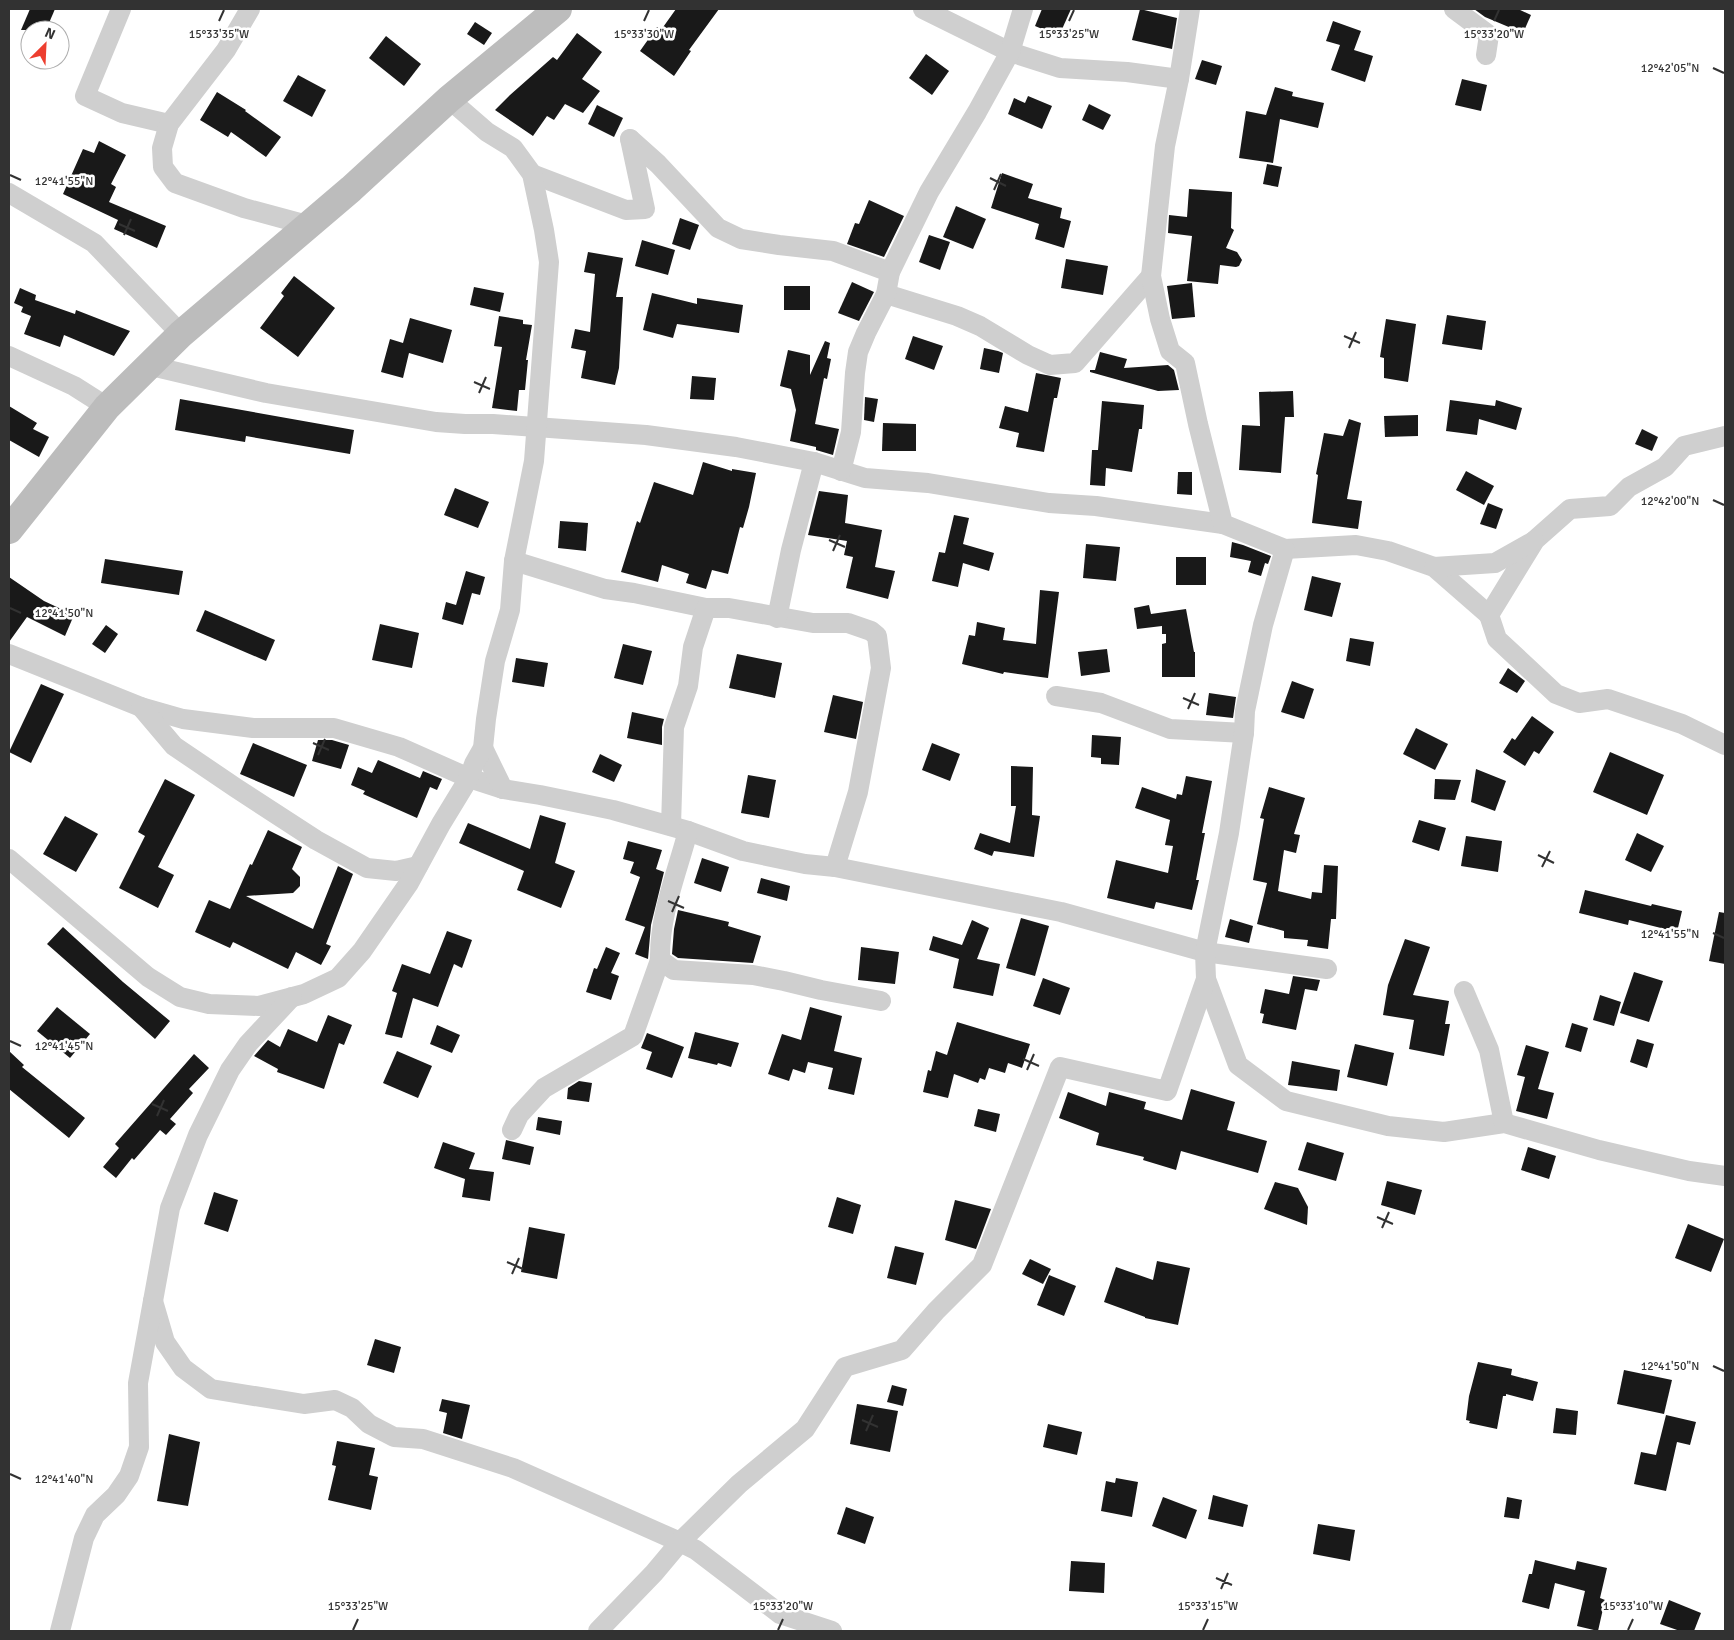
<svg xmlns="http://www.w3.org/2000/svg" width="1734" height="1640" font-family="Signika,sans-serif">
<style>
.building{fill:#191919}
.lines{fill:none;stroke-linecap:round;stroke-linejoin:round}
.minor{stroke:#cfcfcf;stroke-width:20}
.secondary{stroke:#bcbcbc;stroke-width:28}
.ticks{fill:none;stroke:#323232;stroke-width:2}
.ticks-label{font-size:12px;text-anchor:middle;fill:#323232;stroke:#fff;stroke-width:5;stroke-linejoin:round;paint-order:stroke}
</style>
<rect width="100%" height="100%" fill="#fff"/>
<g class="building">
<polygon points="30,9 55,9 46,30 21,30"/>
<polygon points="676,9 719,9 689,50 691,51 674,76 640,51 657,27 661,30"/>
<polygon points="1042,9 1071,9 1059,36 1035,26"/>
<polygon points="1140,9 1177,18 1172,49 1132,40"/>
<polygon points="1474,9 1518,9 1531,15 1523,33 1485,17"/>
<polygon points="1333,21 1361,31 1354,50 1373,56 1365,82 1331,70 1340,45 1326,41"/>
<polygon points="475,22 492,33 484,45 467,34"/>
<polygon points="577,33 602,52 582,79 600,91 583,113 565,104 554,120 547,116 533,136 495,110 510,95 553,57 557,60"/>
<polygon points="386,36 421,64 404,86 369,58"/>
<polygon points="926,54 949,71 932,95 909,78"/>
<polygon points="1202,60 1222,66 1216,85 1195,79"/>
<polygon points="298,75 326,90 312,117 283,101"/>
<polygon points="1462,79 1487,85 1481,111 1455,105"/>
<polygon points="1275,87 1293,92 1292,96 1324,103 1318,128 1280,119 1273,163 1239,158 1246,111 1266,115"/>
<polygon points="217,92 246,110 245,111 281,137 266,157 231,132 228,137 200,120"/>
<polygon points="1028,96 1052,106 1042,129 1008,114 1014,98 1025,103"/>
<polygon points="1089,104 1111,115 1103,130 1082,120"/>
<polygon points="597,105 623,118 614,137 588,124"/>
<polygon points="99,141 126,155 111,184 116,187 109,202 166,226 157,248 114,229 118,220 63,194 83,149 94,153"/>
<polygon points="1267,164 1282,167 1278,187 1263,184"/>
<polygon points="1002,173 1033,184 1028,198 1062,208 1060,218 1071,221 1064,248 1035,239 1039,224 991,208"/>
<polygon points="1189,189 1232,192 1231,228 1234,230 1226,248 1237,252 1242,260 1239,266 1236,267 1220,265 1218,284 1187,281 1192,236 1168,233 1169,215 1187,217"/>
<polygon points="869,200 904,216 884,257 847,244 855,223 859,224"/>
<polygon points="956,206 986,219 973,249 943,237"/>
<polygon points="680,218 699,225 690,250 672,244"/>
<polygon points="929,235 950,242 940,270 919,262"/>
<polygon points="642,240 675,250 668,275 635,266"/>
<polygon points="588,252 623,258 616,297 623,297 619,368 615,385 581,378 586,351 571,348 575,329 590,332 595,274 584,272"/>
<polygon points="1066,259 1108,266 1103,295 1061,288"/>
<polygon points="294,276 335,308 298,357 260,328 284,296 281,293"/>
<polygon points="852,282 874,292 859,321 838,313"/>
<polygon points="1192,283 1195,317 1172,319 1167,286"/>
<rect x="784" y="286" width="26" height="24"/>
<polygon points="474,287 504,293 500,312 470,305"/>
<polygon points="20,288 36,295 35,300 75,314 76,310 130,331 114,356 64,335 60,347 24,334 31,316 21,312 23,307 14,303"/>
<polygon points="652,293 697,304 697,298 743,305 739,333 677,324 673,338 643,330"/>
<polygon points="1447,315 1486,321 1482,350 1442,344"/>
<polygon points="499,316 523,320 523,324 532,325 526,360 528,360 525,390 519,390 517,411 492,408 502,347 494,346"/>
<polygon points="410,318 452,330 443,363 409,353 403,378 381,372 390,339 403,343"/>
<polygon points="1386,319 1416,324 1408,382 1384,378 1384,358 1380,357"/>
<polygon points="913,336 943,346 934,370 905,359"/>
<polygon points="825,341 830,343 827,358 831,359 827,379 824,378 815,424 839,429 833,455 816,450 816,447 790,441 796,410 791,389 780,386 788,350 810,355 810,375"/>
<polygon points="984,348 998,351 1003,353 999,373 980,369"/>
<polygon points="1100,352 1127,359 1124,368 1168,365 1174,370 1179,390 1158,391 1090,372 1090,370 1095,370"/>
<polygon points="1036,373 1061,378 1057,398 1054,398 1044,452 1016,447 1019,433 999,428 1005,406 1028,412"/>
<polygon points="692,376 716,378 714,400 690,399"/>
<polygon points="1293,391 1294,417 1285,417 1281,473 1239,470 1242,425 1260,426 1259,392"/>
<polygon points="865,397 878,399 874,422 864,420"/>
<polygon points="180,399 354,430 350,454 246,436 245,442 175,430"/>
<polygon points="1450,400 1495,406 1496,400 1522,408 1516,430 1479,419 1477,435 1446,431"/>
<polygon points="1102,401 1144,405 1142,429 1139,429 1132,472 1106,468 1105,486 1090,485 1092,450 1098,450"/>
<polygon points="9,406 37,423 33,429 49,437 39,457 9,440"/>
<polygon points="1418,415 1418,436 1385,437 1384,416"/>
<polygon points="1349,419 1361,423 1347,499 1362,501 1358,529 1312,523 1318,475 1316,474 1324,433 1343,436"/>
<polygon points="883,423 916,424 916,451 882,451"/>
<polygon points="1642,429 1658,437 1652,451 1635,444"/>
<polygon points="703,462 732,471 732,469 756,473 749,507 743,528 740,527 728,574 712,570 706,589 686,583 689,574 662,565 658,582 621,572 637,521 640,523 654,482 693,495"/>
<polygon points="1466,471 1494,486 1484,505 1456,490"/>
<polygon points="1178,472 1192,472 1192,495 1177,494"/>
<polygon points="455,488 489,502 478,528 444,515"/>
<polygon points="819,491 848,495 845,523 882,530 875,567 895,571 888,599 846,588 853,557 844,555 847,541 808,535"/>
<polygon points="1488,503 1503,509 1496,529 1480,524"/>
<polygon points="954,515 969,518 963,544 994,553 989,571 963,563 958,587 932,581 939,552 945,553"/>
<polygon points="560,521 588,523 586,551 558,548"/>
<polygon points="1232,542 1243,545 1271,556 1268,564 1265,563 1261,576 1248,572 1251,561 1230,557"/>
<polygon points="1086,544 1120,547 1116,581 1083,578"/>
<rect x="1176" y="557" width="30" height="28"/>
<polygon points="105,559 183,571 179,595 101,583"/>
<polygon points="466,571 485,577 480,595 472,593 463,625 442,619 446,602 456,605"/>
<polygon points="1312,576 1341,583 1332,617 1304,610"/>
<polygon points="9,577 44,601 74,615 65,636 27,617 9,642"/>
<polygon points="1040,590 1059,592 1048,678 1004,672 1003,674 962,664 969,635 975,636 977,622 1005,628 1003,640 1036,644"/>
<polygon points="1149,605 1151,614 1186,609 1194,652 1195,652 1195,677 1162,677 1162,644 1166,643 1166,634 1162,634 1162,626 1137,629 1134,608"/>
<polygon points="205,610 275,640 266,661 196,631"/>
<polygon points="380,624 419,633 412,668 372,660"/>
<polygon points="106,625 118,634 105,653 92,644"/>
<polygon points="1350,638 1374,642 1370,666 1346,661"/>
<polygon points="623,644 652,651 643,685 614,678"/>
<polygon points="1107,649 1110,672 1081,676 1078,652"/>
<polygon points="737,654 782,663 775,698 729,688"/>
<polygon points="516,658 548,663 544,687 512,682"/>
<polygon points="1508,668 1525,681 1517,693 1499,683"/>
<polygon points="1292,681 1314,689 1304,719 1281,712"/>
<polygon points="41,684 64,694 31,763 9,752"/>
<polygon points="1209,693 1236,697 1233,718 1206,715"/>
<polygon points="833,695 863,702 856,739 824,732"/>
<polygon points="632,712 664,719 662,727 662,745 627,738"/>
<polygon points="1532,716 1554,732 1539,754 1534,751 1525,766 1503,752 1512,738 1515,740"/>
<polygon points="1416,728 1448,744 1435,770 1403,754"/>
<polygon points="1092,735 1121,737 1119,765 1101,764 1101,758 1091,757"/>
<polygon points="318,740 332,740 349,745 341,769 312,761"/>
<polygon points="253,743 307,765 294,797 240,774"/>
<polygon points="932,743 960,754 950,781 922,770"/>
<polygon points="1610,752 1664,775 1647,815 1593,792"/>
<polygon points="600,754 622,765 614,782 592,772"/>
<polygon points="378,760 420,778 423,771 442,779 437,790 430,787 417,818 363,794 365,791 351,785 358,767 372,773"/>
<polygon points="1011,766 1033,767 1032,815 1040,816 1034,857 994,851 992,856 974,849 980,833 1010,843 1016,806 1011,806"/>
<polygon points="1476,769 1506,781 1495,811 1471,802"/>
<polygon points="748,775 776,780 769,818 741,813"/>
<polygon points="1186,776 1212,781 1202,833 1205,833 1196,880 1199,880 1192,910 1156,902 1154,909 1107,898 1116,860 1168,873 1173,846 1165,845 1170,820 1135,808 1142,787 1176,799 1177,794 1182,795"/>
<polygon points="165,779 195,795 158,867 174,875 158,908 119,888 145,836 138,832"/>
<polygon points="1435,779 1461,780 1455,800 1434,799"/>
<polygon points="1269,787 1305,798 1294,834 1300,835 1296,853 1284,850 1278,891 1311,899 1312,892 1322,893 1324,865 1338,866 1336,919 1331,919 1328,949 1307,946 1308,940 1284,938 1284,931 1257,924 1267,883 1253,880 1264,819 1260,818"/>
<polygon points="540,815 566,823 555,863 575,871 561,908 517,890 524,871 459,843 468,823 530,849"/>
<polygon points="65,816 98,834 76,872 43,854"/>
<polygon points="1419,820 1446,828 1439,851 1412,842"/>
<polygon points="268,830 302,847 292,869 300,877 300,886 293,893 246,896 313,929 338,866 353,874 326,944 331,946 321,965 296,952 288,969 233,942 230,948 195,932 209,900 230,909 250,864 252,865"/>
<polygon points="1637,833 1664,846 1651,872 1625,860"/>
<polygon points="1466,836 1502,841 1498,872 1461,866"/>
<polygon points="628,841 662,850 656,869 664,872 651,925 648,959 635,954 645,927 625,920 640,877 630,873 634,862 623,859"/>
<polygon points="702,858 729,867 721,892 694,883"/>
<polygon points="761,878 790,886 787,901 757,893"/>
<polygon points="1585,890 1651,906 1652,904 1682,911 1677,932 1629,920 1628,925 1579,913"/>
<polygon points="678,910 729,922 728,926 761,936 753,963 678,958 672,954 674,929"/>
<polygon points="1719,912 1725,913 1725,964 1709,961"/>
<polygon points="1021,918 1049,926 1035,976 1006,968"/>
<polygon points="1230,919 1253,926 1249,943 1225,937"/>
<polygon points="972,920 989,928 977,959 1000,964 993,996 953,988 959,959 929,950 933,936 962,945"/>
<polygon points="63,927 123,982 170,1021 155,1039 47,944"/>
<polygon points="447,931 472,940 462,968 454,964 438,1007 413,998 402,1038 385,1034 397,993 392,991 402,964 430,974"/>
<polygon points="1405,939 1430,947 1413,995 1449,1001 1445,1024 1450,1024 1444,1056 1409,1049 1414,1020 1383,1015 1388,985"/>
<polygon points="606,947 620,953 611,973 619,976 611,1000 586,992 594,968 597,969"/>
<polygon points="861,947 899,952 895,984 858,980"/>
<polygon points="1634,972 1663,981 1649,1022 1620,1013"/>
<polygon points="1293,976 1320,980 1317,991 1305,989 1296,1030 1262,1023 1264,1014 1260,1013 1265,989 1289,994"/>
<polygon points="1043,978 1070,988 1060,1015 1033,1006"/>
<polygon points="1600,995 1621,1002 1614,1026 1593,1020"/>
<polygon points="57,1007 90,1034 70,1058 37,1031"/>
<polygon points="810,1007 842,1016 834,1051 862,1058 854,1095 828,1089 833,1068 808,1062 805,1073 793,1069 789,1081 768,1074 782,1034 801,1040"/>
<polygon points="328,1015 352,1025 344,1045 339,1043 324,1089 277,1072 278,1069 254,1056 268,1040 280,1047 288,1029 317,1042"/>
<polygon points="957,1022 1030,1044 1022,1068 1008,1063 1005,1073 989,1068 985,1080 980,1078 978,1083 954,1074 948,1098 923,1092 928,1070 931,1071 936,1051 947,1055"/>
<polygon points="1572,1023 1588,1028 1581,1052 1565,1047"/>
<polygon points="437,1025 460,1035 452,1053 430,1044"/>
<polygon points="695,1032 739,1043 731,1067 718,1063 717,1065 688,1058"/>
<polygon points="647,1033 684,1047 672,1078 646,1069 652,1052 641,1048"/>
<polygon points="1637,1039 1654,1044 1647,1068 1630,1062"/>
<polygon points="1355,1044 1394,1053 1387,1086 1347,1077"/>
<polygon points="1526,1045 1549,1052 1538,1089 1554,1093 1547,1119 1516,1111 1525,1077 1517,1075"/>
<polygon points="9,1051 24,1065 22,1067 85,1118 69,1138 9,1089"/>
<polygon points="397,1051 432,1066 418,1098 383,1083"/>
<polygon points="194,1054 209,1068 189,1089 193,1093 170,1119 176,1124 166,1135 160,1130 134,1160 132,1158 116,1178 103,1167 119,1148 115,1144"/>
<polygon points="1292,1061 1340,1070 1337,1091 1288,1085"/>
<polygon points="579,1081 592,1083 589,1102 567,1099 568,1088"/>
<polygon points="1191,1089 1235,1102 1227,1130 1267,1141 1258,1173 1181,1151 1176,1170 1143,1160 1144,1157 1096,1145 1099,1133 1059,1118 1068,1092 1106,1106 1109,1092 1146,1102 1144,1109 1182,1120"/>
<polygon points="978,1109 1000,1114 996,1132 974,1126"/>
<polygon points="538,1117 562,1121 560,1135 536,1130"/>
<polygon points="506,1140 534,1147 530,1165 502,1159"/>
<polygon points="443,1142 475,1153 469,1169 494,1172 490,1201 462,1197 465,1179 434,1168"/>
<polygon points="1307,1142 1344,1153 1336,1181 1298,1170"/>
<polygon points="1528,1147 1556,1156 1549,1179 1521,1170"/>
<polygon points="1387,1181 1422,1190 1415,1215 1381,1205"/>
<polygon points="1275,1182 1298,1188 1308,1207 1307,1225 1264,1209"/>
<polygon points="214,1192 238,1200 228,1232 204,1224"/>
<polygon points="837,1197 861,1205 853,1234 828,1227"/>
<polygon points="955,1200 991,1209 976,1249 945,1240"/>
<polygon points="1688,1224 1724,1239 1711,1272 1675,1258"/>
<polygon points="529,1227 565,1234 557,1279 521,1272"/>
<polygon points="895,1246 924,1253 916,1285 887,1278"/>
<polygon points="1030,1259 1051,1269 1043,1284 1022,1274"/>
<polygon points="1157,1261 1190,1268 1178,1325 1145,1318 1145,1317 1104,1302 1116,1267 1153,1280"/>
<polygon points="1049,1275 1076,1286 1064,1316 1037,1305"/>
<polygon points="375,1339 401,1347 394,1373 367,1365"/>
<polygon points="1478,1362 1512,1369 1511,1375 1538,1382 1533,1401 1506,1394 1506,1396 1503,1396 1497,1429 1469,1423 1470,1421 1466,1420 1469,1396"/>
<polygon points="1624,1370 1672,1380 1664,1414 1617,1404"/>
<polygon points="892,1385 907,1389 903,1406 887,1402"/>
<polygon points="442,1399 470,1405 462,1439 443,1433 447,1413 439,1411"/>
<polygon points="857,1404 898,1411 890,1452 850,1444"/>
<polygon points="1556,1408 1578,1411 1576,1435 1553,1433"/>
<polygon points="1666,1415 1696,1422 1690,1445 1677,1442 1666,1491 1634,1484 1641,1452 1656,1455"/>
<polygon points="1048,1424 1082,1432 1077,1455 1043,1447"/>
<polygon points="169,1434 200,1442 188,1506 157,1501"/>
<polygon points="337,1441 375,1448 369,1475 378,1477 371,1510 328,1500 336,1466 332,1465"/>
<polygon points="1116,1478 1138,1482 1132,1517 1101,1511 1106,1481 1115,1483"/>
<polygon points="1213,1495 1248,1505 1243,1527 1208,1519"/>
<polygon points="1163,1497 1197,1510 1186,1539 1152,1526"/>
<polygon points="1507,1497 1522,1500 1519,1519 1504,1517"/>
<polygon points="846,1507 874,1517 865,1544 837,1534"/>
<polygon points="1318,1524 1355,1530 1350,1561 1313,1554"/>
<polygon points="1535,1560 1575,1570 1577,1561 1607,1568 1600,1598 1605,1600 1598,1631 1577,1626 1585,1591 1555,1583 1549,1609 1522,1602 1529,1574 1532,1574"/>
<polygon points="1071,1561 1105,1563 1104,1593 1069,1591"/>
<polygon points="1669,1600 1701,1613 1694,1631 1680,1631 1660,1624"/>
</g>
<g class="lines">
<g class="minor">
<polyline points="121,9 85,96 122,113 169,124"/>
<polyline points="250,9 226,50 169,124 162,148 163,167 175,183 244,208 307,225"/>
<polyline points="923,9 1010,52 1060,68 1127,72 1179,79"/>
<polyline points="1454,9 1489,35 1486,55"/>
<polyline points="630,139 658,164 718,228 741,239 779,245 833,251 890,272"/>
<polyline points="532,174 626,210 645,209 630,139"/>
<polyline points="9,193 94,243 181,334"/>
<polyline points="886,294 957,316 980,326 1028,355 1050,365 1075,363 1151,276"/>
<polyline points="9,356 74,386 107,407"/>
<polyline points="147,365 266,393 436,422 465,424 493,424 646,435 736,447 814,462 865,478 928,483 1049,503 1096,506 1223,524"/>
<polyline points="1725,436 1684,446 1665,467 1629,487 1610,506 1570,509 1535,540 1489,615 1497,639 1556,694 1579,703 1608,699 1682,724 1725,745"/>
<polyline points="841,471 851,432 855,373 858,352 866,333 886,294 890,272 929,192 977,112 1010,52 1023,9"/>
<polyline points="1285,549 1356,545 1388,551 1434,567 1489,615"/>
<polyline points="514,561 605,589 634,593 706,608 729,608 813,623 848,623 871,631 877,636 881,668 858,792 835,867"/>
<polyline points="1434,567 1495,563 1534,541"/>
<polyline points="777,618 791,550 814,462"/>
<polyline points="9,654 141,707 183,719 253,728 334,728 399,747 469,778 503,789 540,795 613,810 688,831 743,851 805,864 835,867 1061,912 1205,952 1327,969"/>
<polyline points="1056,696 1101,703 1170,729 1244,733"/>
<polyline points="141,707 174,746 236,788 316,840 367,868 396,871 418,866"/>
<polyline points="483,748 503,789"/>
<polyline points="671,826 674,727 688,686 693,647 706,608"/>
<path d="M688,831C677,873 659,915 660,960L674,970L753,975L784,981L821,990L881,1001"/>
<polyline points="9,859 148,977 180,997 209,1004 259,1006 304,994 338,978 362,951 409,883 441,824 469,778 474,764 483,748 486,719 495,661 510,610 514,561 534,461 549,262 544,230 532,174 513,148 487,132 449,99"/>
<polyline points="1206,979 1238,1065 1286,1101 1388,1126 1444,1132 1504,1123 1599,1150 1689,1171 1725,1176"/>
<polyline points="1464,991 1489,1050 1504,1123"/>
<polyline points="512,1130 519,1115 544,1088 633,1036 660,960"/>
<polyline points="153,1301 165,1342 183,1368 211,1389 304,1404 335,1400 352,1408 369,1424 394,1437 423,1439 513,1468 680,1542 696,1550 780,1614 832,1631"/>
<polyline points="60,1631 84,1538 95,1515 116,1495 129,1476 139,1447 138,1383 170,1208 198,1135 230,1070 248,1044 292,997"/>
<polyline points="598,1631 654,1573 680,1542 739,1484 805,1429 845,1367 902,1350 936,1311 982,1265 1060,1067 1167,1091 1206,979 1205,952 1229,833 1244,733 1245,711 1263,625 1285,549 1223,524 1198,424 1185,363 1170,351 1160,319 1151,276 1165,146 1179,79 1190,9"/>
</g>
<polyline class="secondary" points="9,530 107,407 181,334 351,189 449,99 558,9"/>
</g>
<path class="ticks" d="M219,21L224,10M644,21L649,10M1069,21L1074,10M1494,21L1499,10M1713,68L1724,73M10,175L21,180M990,178L1006,186M994,190L1001,174M119,224L135,231M124,235L131,219M1344,336L1360,343M1349,348L1356,332M474,382L490,389M479,393L486,377M1713,500L1724,505M829,540L845,547M833,551L840,535M10,608L21,613M1183,698L1199,705M1188,709L1195,693M313,743L329,750M318,755L325,739M1538,855L1554,863M1542,867L1550,851M668,901L684,908M672,912L679,896M1713,933L1724,938M10,1041L21,1046M1023,1059L1039,1066M1027,1070L1034,1054M152,1104L168,1111M157,1116L164,1100M1377,1217L1393,1224M1382,1228L1389,1212M507,1262L523,1269M512,1274L519,1258M1713,1366L1724,1371M862,1420L878,1427M866,1431L873,1415M10,1474L21,1479M1216,1578L1232,1585M1221,1589L1228,1573M353,1630L358,1619M778,1630L783,1619M1203,1630L1208,1619M1628,1630L1633,1619"/>
<g class="ticks-label">
<text x="219" y="38">15°33'35"W</text>
<text x="644" y="38">15°33'30"W</text>
<text x="1069" y="38">15°33'25"W</text>
<text x="1494" y="38">15°33'20"W</text>
<text x="1670" y="72">12°42'05"N</text>
<text x="64" y="185">12°41'55"N</text>
<text x="1670" y="505">12°42'00"N</text>
<text x="64" y="617">12°41'50"N</text>
<text x="1670" y="938">12°41'55"N</text>
<text x="64" y="1050">12°41'45"N</text>
<text x="1670" y="1370">12°41'50"N</text>
<text x="64" y="1483">12°41'40"N</text>
<text x="358" y="1610">15°33'25"W</text>
<text x="783" y="1610">15°33'20"W</text>
<text x="1208" y="1610">15°33'15"W</text>
<text x="1633" y="1610">15°33'10"W</text>
</g>
<rect width="1734" height="1640" fill="none" stroke="#323232" stroke-width="20"/>
<g transform="translate(45 45) rotate(24)"><circle r="24" fill="#ffffff" stroke="#adadad"/>
<path d="M0-4L9 19L0 12L-9 19Z" fill="#ed3e2f"/>
<text y="-8" font-size="14" font-weight="bold" text-anchor="middle" fill="#323232">N</text>
</g>
</svg>
